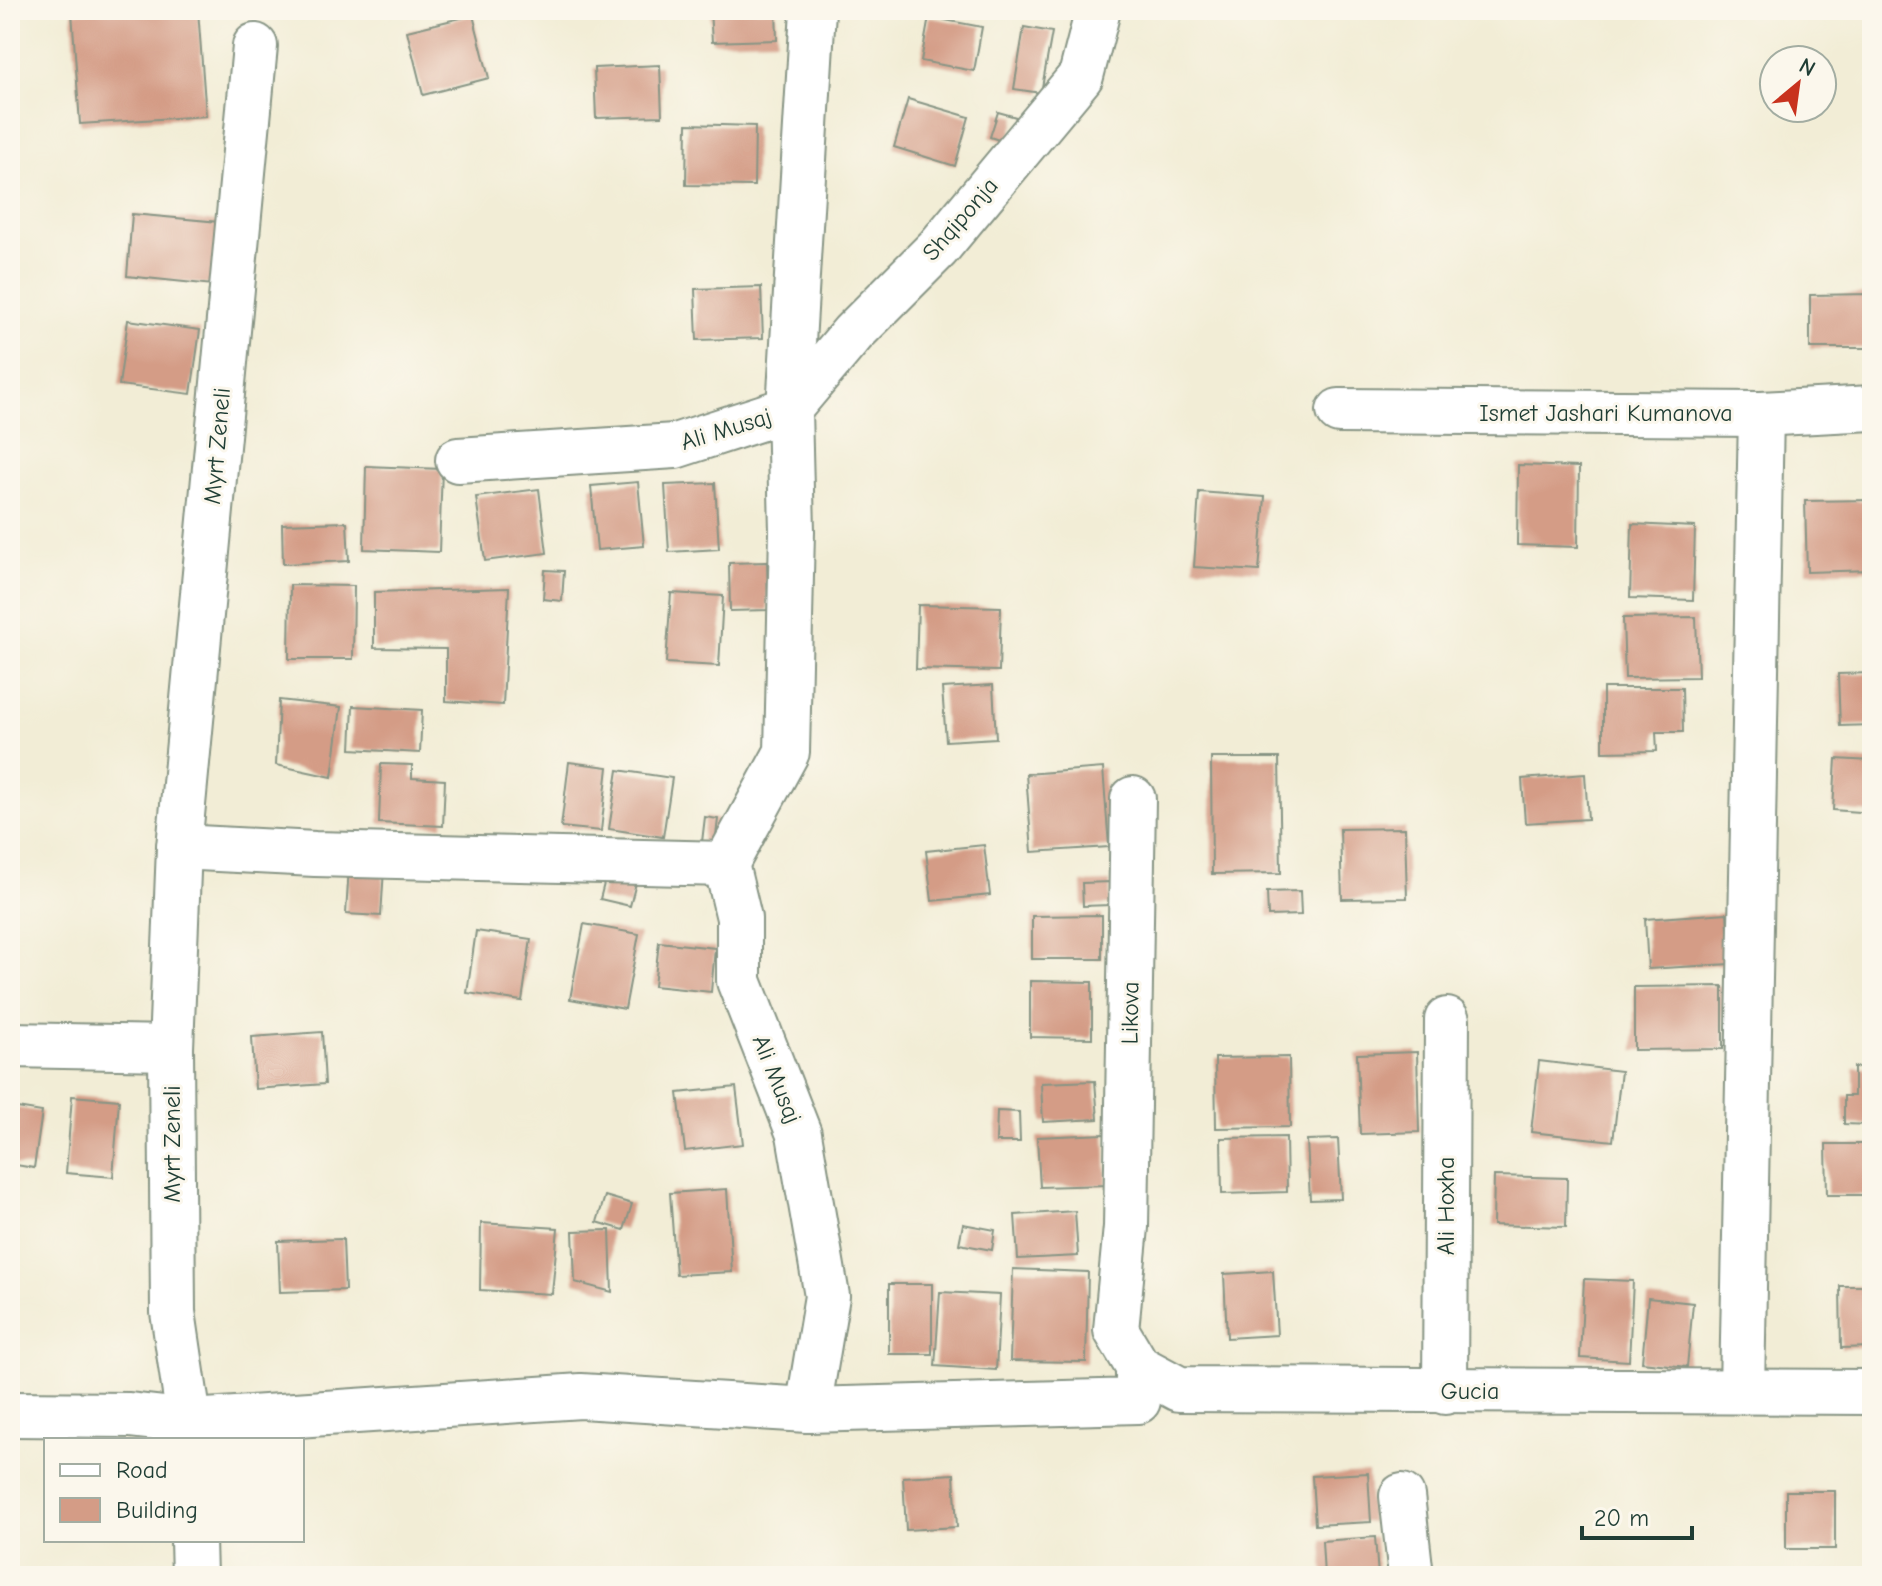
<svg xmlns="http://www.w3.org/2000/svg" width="1882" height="1586" font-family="'Comic Neue',sans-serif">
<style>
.building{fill:#d49c86}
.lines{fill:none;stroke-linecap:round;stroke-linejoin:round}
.street-casing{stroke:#889585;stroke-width:48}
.street{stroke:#fff;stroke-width:44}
.labels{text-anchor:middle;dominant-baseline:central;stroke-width:6;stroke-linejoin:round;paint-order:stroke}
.street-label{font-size:24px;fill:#1f3d34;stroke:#fbf7ec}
</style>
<rect width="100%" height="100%" fill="#fbf7ec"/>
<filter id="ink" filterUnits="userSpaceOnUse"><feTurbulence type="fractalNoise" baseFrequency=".0125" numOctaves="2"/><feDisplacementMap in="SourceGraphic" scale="16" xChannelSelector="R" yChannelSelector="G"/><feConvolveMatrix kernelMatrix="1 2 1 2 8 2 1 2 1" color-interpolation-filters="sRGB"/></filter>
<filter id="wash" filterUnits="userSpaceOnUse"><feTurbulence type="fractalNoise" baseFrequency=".006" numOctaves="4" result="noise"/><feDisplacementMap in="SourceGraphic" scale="32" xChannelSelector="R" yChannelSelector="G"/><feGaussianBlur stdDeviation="1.8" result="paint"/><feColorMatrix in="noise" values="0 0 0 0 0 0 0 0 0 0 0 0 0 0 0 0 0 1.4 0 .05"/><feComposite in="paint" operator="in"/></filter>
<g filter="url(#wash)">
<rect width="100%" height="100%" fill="#f2edd6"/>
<g id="blocks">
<g class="building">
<polygon points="198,10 206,116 80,124 72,12"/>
<polygon points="710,10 776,10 777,40 712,42"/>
<polygon points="473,15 489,78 423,95 407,31"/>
<polygon points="929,17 982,27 974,71 921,61"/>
<polygon points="1024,27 1052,32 1041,93 1014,89"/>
<polygon points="660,65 662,116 596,118 594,68"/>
<polygon points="908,99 969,117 955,166 894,147"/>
<polygon points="998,112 1016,117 1008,143 990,137"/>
<polygon points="687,124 755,126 754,186 686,185"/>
<polygon points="132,214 219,222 213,285 127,276"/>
<polygon points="761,287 763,338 697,340 695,289"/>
<polygon points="1872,294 1872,348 1810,348 1810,295"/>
<polygon points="128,320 200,330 191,394 119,385"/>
<polygon points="1518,465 1579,467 1578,547 1517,545"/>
<polygon points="366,466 442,469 439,552 364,549"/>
<polygon points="638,482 644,546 597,550 591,486"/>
<polygon points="715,483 719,549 669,552 665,485"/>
<polygon points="539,489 547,553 485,561 476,497"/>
<polygon points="1199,492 1265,497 1259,571 1194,567"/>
<polygon points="1872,500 1872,570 1807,572 1805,501"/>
<polygon points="347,522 349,561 283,564 282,524"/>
<polygon points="1632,524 1695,527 1693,600 1630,598"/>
<polygon points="767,562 768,610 730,611 729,563"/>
<polygon points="545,570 564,571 562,601 543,599"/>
<polygon points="290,585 354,586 353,659 289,659"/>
<polygon points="509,588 503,705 446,701 446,649 374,648 374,592"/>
<polygon points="671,593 723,596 719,666 666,663"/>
<polygon points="918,605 1001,607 999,671 916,669"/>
<polygon points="1696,617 1698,677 1625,678 1623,618"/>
<polygon points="1872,673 1872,725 1840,726 1838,674"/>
<polygon points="993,685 996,738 946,741 942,688"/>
<polygon points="1603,688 1682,688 1683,732 1656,732 1657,751 1603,752"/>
<polygon points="279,700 341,707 332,777 276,765"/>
<polygon points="353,706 422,710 420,753 351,749"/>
<polygon points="1211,758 1279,758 1281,873 1212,874"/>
<polygon points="1836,759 1872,761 1872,813 1833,810"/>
<polygon points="569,762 608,767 601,831 561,827"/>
<polygon points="381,764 412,765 412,778 445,780 443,826 379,823"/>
<polygon points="1103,768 1109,847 1032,852 1026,774"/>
<polygon points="618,770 672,778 663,837 609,829"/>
<polygon points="1585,774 1588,819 1525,823 1522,779"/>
<polygon points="705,817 718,819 715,844 702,842"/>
<polygon points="1405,828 1407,898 1342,899 1340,829"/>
<polygon points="984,845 990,895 932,901 926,851"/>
<polygon points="349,866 384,869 381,916 346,914"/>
<polygon points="607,872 637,879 630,906 600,899"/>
<polygon points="1110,882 1110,905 1083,906 1082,883"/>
<polygon points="1300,891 1301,915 1268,916 1267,892"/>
<polygon points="1727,913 1730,964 1648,969 1645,919"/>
<polygon points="1102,915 1102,959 1032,959 1032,916"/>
<polygon points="584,924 639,934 625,1009 570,999"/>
<polygon points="476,931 531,939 522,1001 467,993"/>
<polygon points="659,942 715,948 711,992 654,986"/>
<polygon points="1030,981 1092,982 1092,1038 1030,1037"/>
<polygon points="1723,986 1723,1049 1634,1050 1634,987"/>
<polygon points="322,1032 325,1084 255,1089 252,1037"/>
<polygon points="1417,1052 1419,1132 1360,1134 1357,1054"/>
<polygon points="1289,1057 1290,1127 1216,1128 1215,1058"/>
<polygon points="1539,1061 1621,1071 1613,1141 1531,1132"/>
<polygon points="1854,1067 1872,1068 1872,1125 1844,1124 1844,1096 1854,1096"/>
<polygon points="1095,1081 1098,1119 1043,1122 1041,1083"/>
<polygon points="736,1087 743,1144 685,1151 678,1093"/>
<polygon points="72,1096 119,1100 113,1177 66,1173"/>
<polygon points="11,1107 42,1112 34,1168 10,1164"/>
<polygon points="997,1111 1019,1112 1020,1142 996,1142"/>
<polygon points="1105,1134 1107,1185 1040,1187 1037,1137"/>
<polygon points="1286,1137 1287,1192 1222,1194 1221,1138"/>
<polygon points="1338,1139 1341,1199 1310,1200 1307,1140"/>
<polygon points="1826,1144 1872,1144 1872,1195 1827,1195"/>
<polygon points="1494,1176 1567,1178 1566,1227 1493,1225"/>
<polygon points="727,1189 732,1272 676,1275 670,1193"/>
<polygon points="605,1196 632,1204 624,1230 597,1222"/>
<polygon points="1075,1211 1078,1256 1018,1259 1015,1215"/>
<polygon points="481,1223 558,1228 552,1294 480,1290"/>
<polygon points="963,1224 995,1230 992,1250 959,1244"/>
<polygon points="610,1230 612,1292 575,1282 573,1231"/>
<polygon points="343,1239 345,1290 280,1292 278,1241"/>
<polygon points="1013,1269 1088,1272 1086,1362 1010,1361"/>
<polygon points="1273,1271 1277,1335 1227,1338 1224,1274"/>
<polygon points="1584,1279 1633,1281 1629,1361 1580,1358"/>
<rect x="889" y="1284" width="43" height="70"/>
<polygon points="1840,1286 1872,1286 1872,1347 1841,1348"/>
<polygon points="940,1292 1000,1295 996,1370 935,1366"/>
<polygon points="1648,1298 1693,1303 1687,1367 1642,1362"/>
<polygon points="1368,1473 1371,1522 1315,1525 1312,1476"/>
<polygon points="954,1474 957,1527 906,1530 903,1477"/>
<rect x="1786" y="1491" width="49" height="58"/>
<polygon points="1375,1537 1378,1576 1324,1576 1322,1541"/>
</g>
</g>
</g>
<g filter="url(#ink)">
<use href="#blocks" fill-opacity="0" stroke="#889585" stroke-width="2"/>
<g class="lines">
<g class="street-casing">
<g id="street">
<polyline points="789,409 853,333 938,248 1081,76 1098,10"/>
<polyline points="1339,411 1761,414 1872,408"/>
<polyline points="458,460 675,446 789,409"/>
<polyline points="1133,799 1126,1227 1116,1330 1138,1367 1179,1389 1872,1392"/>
<polyline points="179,847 315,854 726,864"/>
<polyline points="726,864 787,752 792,531 789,409 813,10"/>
<polyline points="726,864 739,918 739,981 799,1134 827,1296 808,1410"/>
<polyline points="10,1045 171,1048"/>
<polyline points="1742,1390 1761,414"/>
<polyline points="1445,1392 1447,1020"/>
<polyline points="10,1414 129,1415 191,1422 581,1396 808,1410 1138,1401 1138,1367"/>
<polyline points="192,1440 173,1312 171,1048 179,847 255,46"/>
<polyline points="1402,1496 1411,1576"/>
<polyline points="193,1540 194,1576"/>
</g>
</g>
<use href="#street" class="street"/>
</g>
</g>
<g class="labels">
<g class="street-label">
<text transform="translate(960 219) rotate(-49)">Shqiponja</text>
<text x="1606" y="413">Ismet Jashari Kumanova</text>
<text transform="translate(726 429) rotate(-17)">Ali Musaj</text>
<text transform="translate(217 446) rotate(-85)">Myrt Zeneli</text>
<text transform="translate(1130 1013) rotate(-89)">Likova</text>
<text transform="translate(777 1079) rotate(68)">Ali Musaj</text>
<text transform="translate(172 1144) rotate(-90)">Myrt Zeneli</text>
<text transform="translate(1446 1206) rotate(-90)">Ali Hoxha</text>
<text x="1470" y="1391">Gucia</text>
</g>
</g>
<rect width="1882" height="1586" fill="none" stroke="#fbf7ec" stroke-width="40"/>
<rect x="44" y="1438" width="260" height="104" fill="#fbf7ec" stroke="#a3ada2" stroke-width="2"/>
<rect x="60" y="1464" width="40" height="12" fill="#ffffff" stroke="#a3ada2" stroke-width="2"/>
<text x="116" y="1478" font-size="24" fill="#1f3d34">Road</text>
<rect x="60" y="1498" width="40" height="24" fill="#d49c86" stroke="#a3ada2" stroke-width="2"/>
<text x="116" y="1518" font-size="24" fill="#1f3d34">Building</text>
<g transform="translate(1798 84) rotate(29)"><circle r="38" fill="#fbf7ec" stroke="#a3ada2" stroke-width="2"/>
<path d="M0-6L14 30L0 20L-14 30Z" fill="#c8321e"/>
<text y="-12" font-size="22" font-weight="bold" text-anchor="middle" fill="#1f3d34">N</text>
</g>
<path d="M1582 1526v12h110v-12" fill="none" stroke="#1f3d34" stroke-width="4"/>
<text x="1594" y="1526" font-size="24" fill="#1f3d34" stroke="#fbf7ec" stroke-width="6" paint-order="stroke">20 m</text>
</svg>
